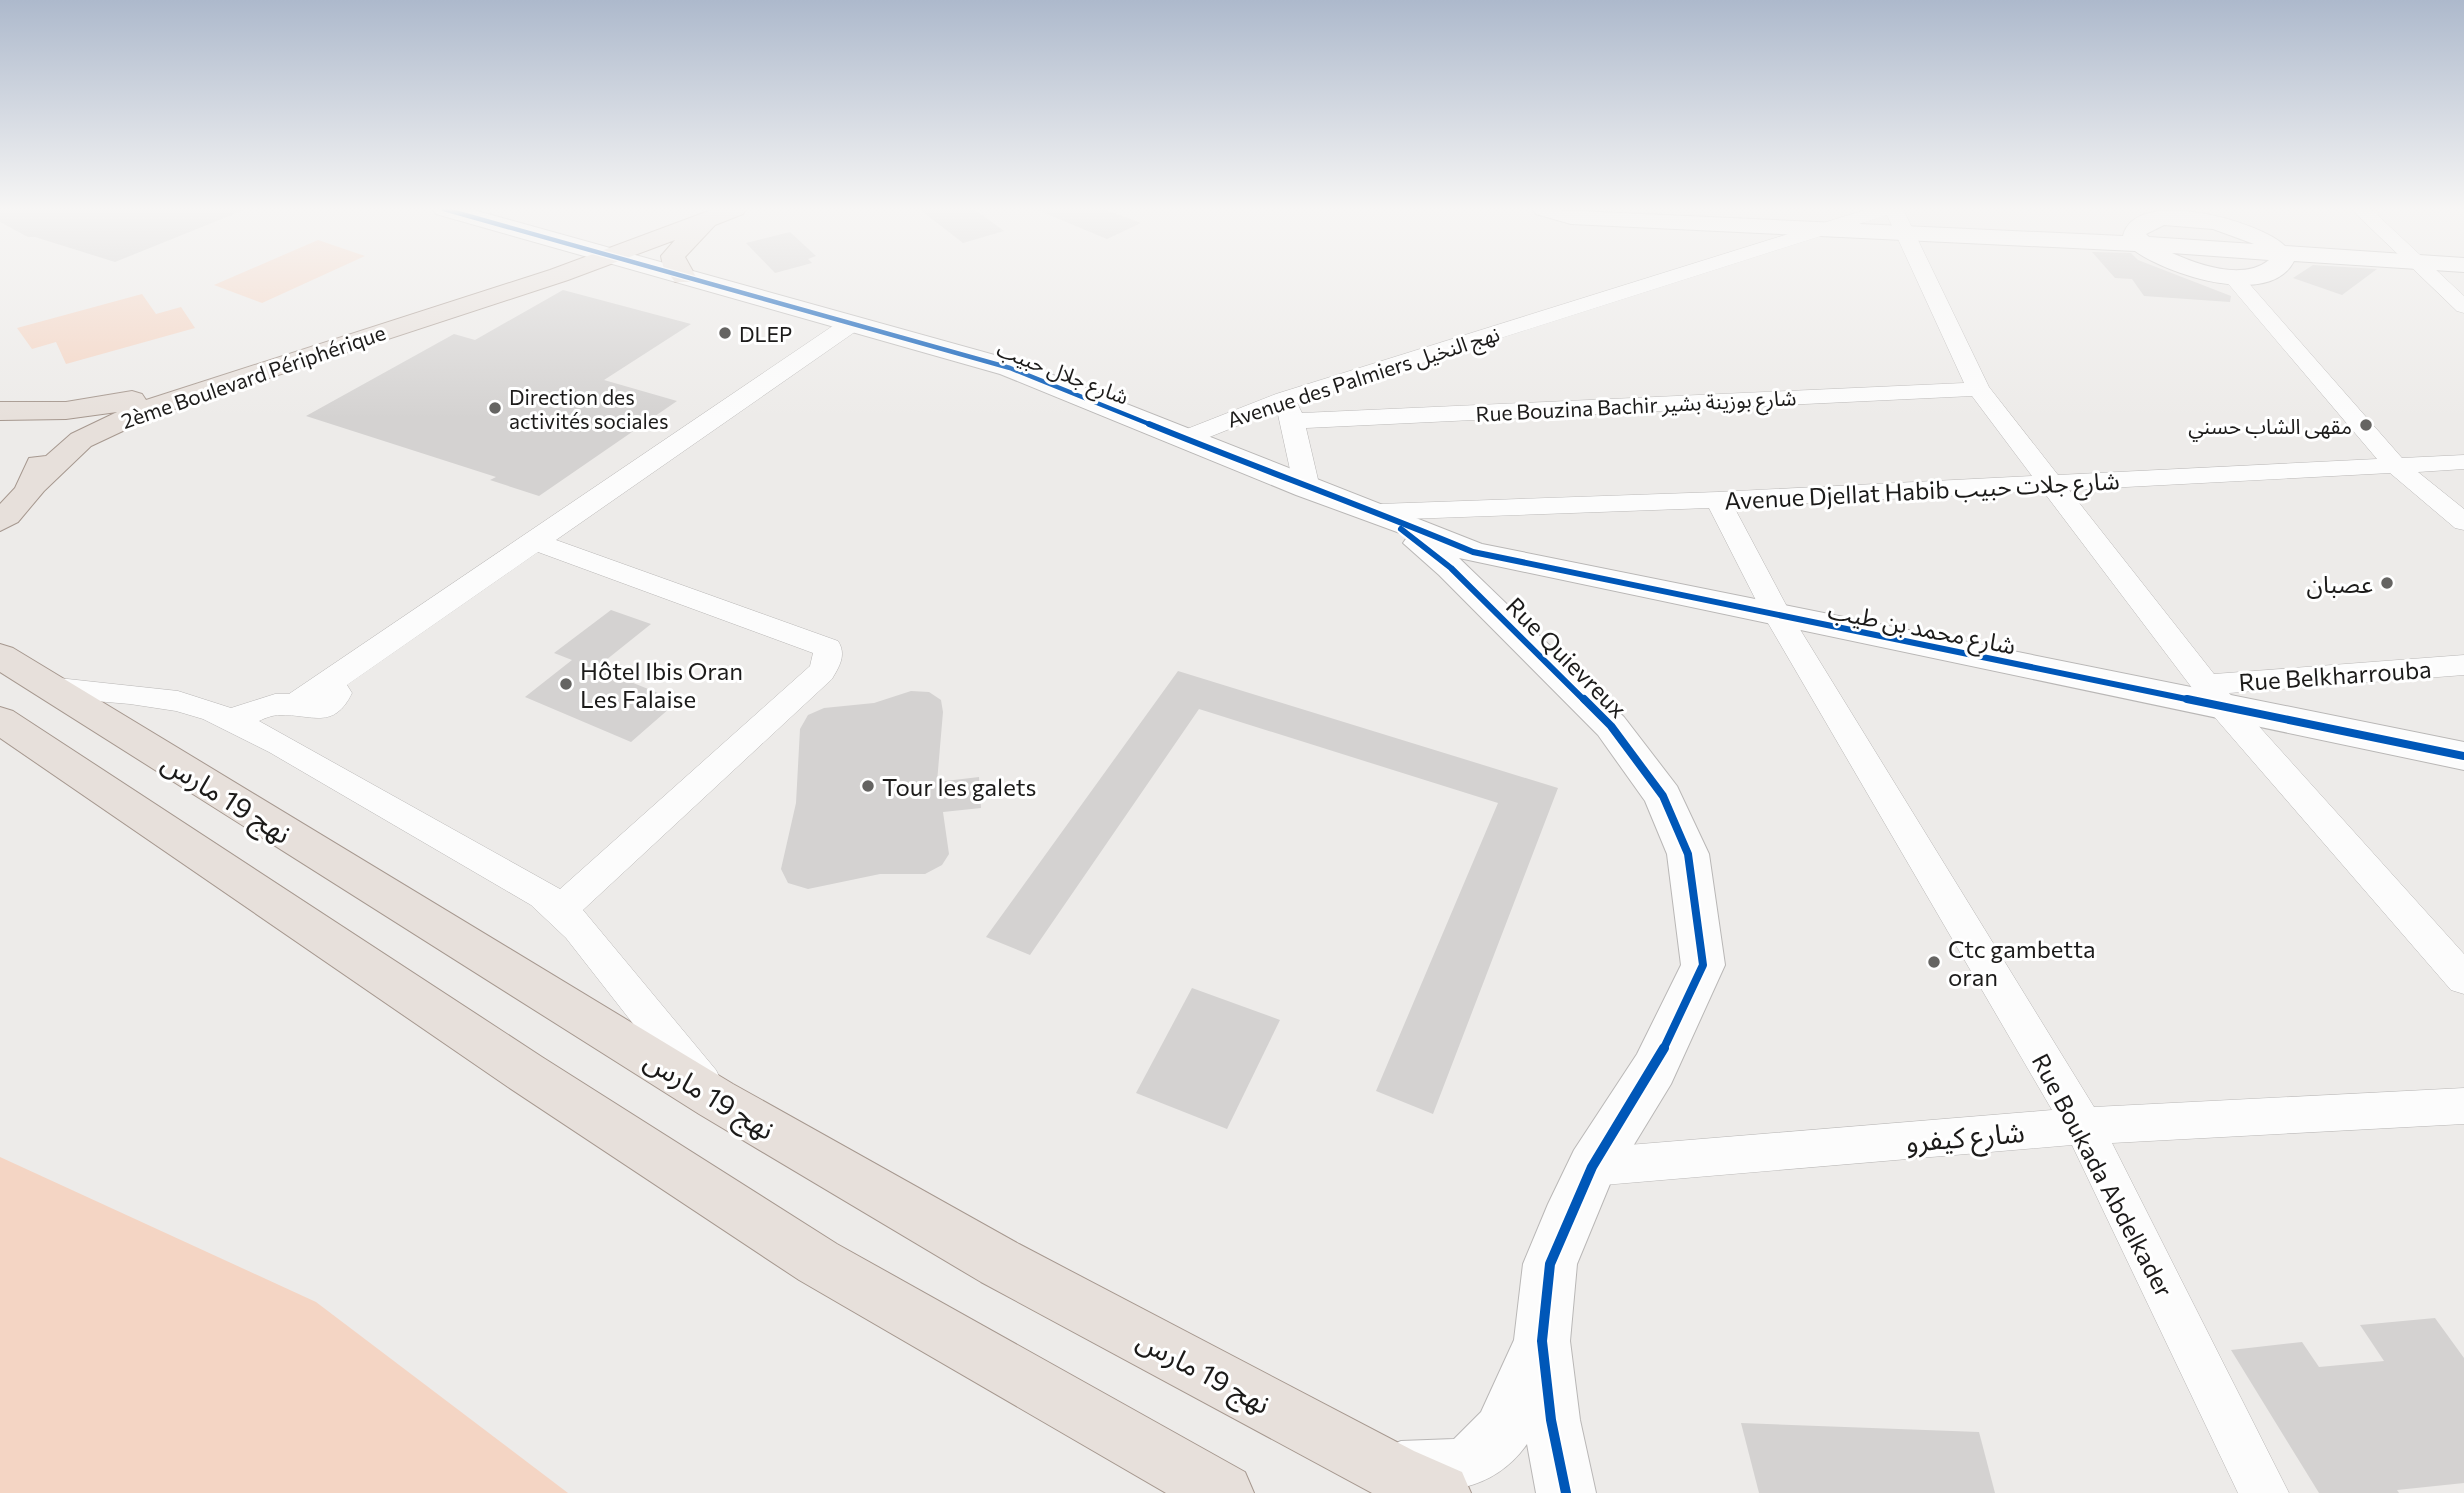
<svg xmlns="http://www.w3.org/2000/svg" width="2464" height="1493" font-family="Commissioner,'Noto Sans Arabic',sans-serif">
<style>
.green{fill:#f4d5c4}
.building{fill:#d4d2d1}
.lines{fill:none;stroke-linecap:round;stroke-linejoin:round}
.minor-casing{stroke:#b9b7b6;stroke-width:1}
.tertiary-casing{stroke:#b9b7b6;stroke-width:2}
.primary-casing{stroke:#a6988f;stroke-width:2}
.minor{fill:#fcfcfc;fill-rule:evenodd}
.tertiary{fill:#fcfcfc;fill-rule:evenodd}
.primary{fill:#e7e0db;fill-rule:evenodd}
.cycleway-far3-casing{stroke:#fff;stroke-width:7}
.cycleway-far2-casing{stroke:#fff;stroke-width:10}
.cycleway-far1-casing{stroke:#fff;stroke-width:12}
.cycleway-casing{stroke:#fff;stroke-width:14}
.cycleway-far3{stroke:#0057b8;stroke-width:4.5}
.cycleway-far2{stroke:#0057b8;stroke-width:6}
.cycleway-far1{stroke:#0057b8;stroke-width:8}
.cycleway{stroke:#0057b8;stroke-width:10}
.poi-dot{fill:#656462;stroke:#fff;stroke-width:2.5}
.labels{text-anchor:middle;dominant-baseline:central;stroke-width:6;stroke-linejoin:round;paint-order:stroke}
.far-poi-label{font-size:21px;fill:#1c1b1a;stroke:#fff;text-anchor:start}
.far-street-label{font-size:21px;fill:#1c1b1a;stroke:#fff}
.street-label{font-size:24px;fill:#1c1b1a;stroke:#fff}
.poi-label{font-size:24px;fill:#1c1b1a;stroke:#fff;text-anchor:start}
.near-street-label{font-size:28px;fill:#1c1b1a;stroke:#fff}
</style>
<rect width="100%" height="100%" fill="#edebe9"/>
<g class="green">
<polygon points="318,240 365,256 262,303 214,285"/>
<polygon points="142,294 156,314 181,307 195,328 66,364 56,342 32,349 17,328"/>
<polygon points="0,1157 316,1302 568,1493 0,1493"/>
</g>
<g class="building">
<polygon points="0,209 244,209 244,210 115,262 35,237 28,237 0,222"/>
<polygon points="919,209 974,209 1004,231 963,243"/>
<polygon points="1035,209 1104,209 1141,223 1107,239"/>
<polygon points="790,232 816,256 808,259 812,263 775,273 746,243"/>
<polygon points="2092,252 2131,253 2138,260 2231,296 2230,302 2144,296 2132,279 2115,278"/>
<polygon points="2313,265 2377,269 2342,295 2293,278"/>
<polygon points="563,290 691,324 604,380 677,401 539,496 490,480 496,477 306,416 454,334 475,340"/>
<polygon points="611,610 651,624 596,668 678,701 631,742 525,697 572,660 554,653"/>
<polygon points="1178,671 1558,788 1433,1114 1376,1091 1498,803 1199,709 1030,955 986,937"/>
<polygon points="911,691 929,692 941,700 943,712 937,782 979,777 981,808 943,812 949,854 942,865 925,874 880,874 808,889 788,883 781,869 796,803 800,729 808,715 824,708 874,703"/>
<polygon points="1192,988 1280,1020 1227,1129 1136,1093"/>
<polygon points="2435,1318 2464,1358 2464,1483 2397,1490 2399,1493 2319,1493 2231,1350 2302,1342 2319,1367 2384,1361 2360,1325"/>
<polygon points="1741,1423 1979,1432 1995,1493 1759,1493"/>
</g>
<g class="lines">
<g class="minor-casing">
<g id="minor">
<path d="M1868,209H1903L1989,387L2058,475L2377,459L2225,280L2222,276L2232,270L2239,272L2402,458L2464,455V469L2418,472L2464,509V530L2455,528L2390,473L2069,490L2214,674L2464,655V675L2229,693L2464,954V994L2451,990L2211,713L2043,491L1734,507L1793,618L2094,1107L2464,1088V1124L2112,1143L2289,1493H2238L2072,1145L1592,1186L1577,1181L1571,1167L1577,1153L1592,1148L2052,1110L1765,618L1709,508L1379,520L1370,518L1366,512L1370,506L1379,504L1718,492L2032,476L1972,396L1306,428L1320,488L1316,493H1298L1294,488L1277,410L1192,444H1174L1171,439L1174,434L1276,394ZM1887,215L1964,383L1302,413L1297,403Z"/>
<polygon points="2351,209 2371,209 2464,296 2464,313 2457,311"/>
<path d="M851,318L859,319L862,324L859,329L556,540L838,641C847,655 839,667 832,679L583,910L716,1070L722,1082L716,1094L702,1099L688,1094L566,938L531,905L269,752L203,719L176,711L130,704L49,697L38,694L34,687L38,680L49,677L178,691L231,708L275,694H289L843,319ZM538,552L813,653L810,666L560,889L259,721C265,718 273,715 280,715C311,714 334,731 352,693L347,685Z"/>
</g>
</g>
<g class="tertiary-casing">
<g id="tertiary">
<path d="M433,209H470L1020,362L1482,544L2464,742V770L1459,558L1624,717L1677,786L1709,854L1725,965L1671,1084L1610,1184L1577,1264L1570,1341L1580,1420L1596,1493H1536L1527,1444C1492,1493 1444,1493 1382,1493L1371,1471L1380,1450L1401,1441L1454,1439L1481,1412L1514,1340L1523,1264L1548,1204L1574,1150L1637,1054L1681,965L1667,854L1645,801L1598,735L1439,575L1403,543L1408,536L1296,495L1000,374L436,214Z"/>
<path d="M1533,209L2123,236C2135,186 2260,221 2285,246L2464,258V272L2294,261C2270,309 2167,274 2135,251L1571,224L1536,214ZM2164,225L2213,229L2254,244L2149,237L2146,234ZM2172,253L2269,260C2243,281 2199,265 2172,253Z"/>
</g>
</g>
<g class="primary-casing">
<g id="primary">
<polygon points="714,209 746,209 743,214 715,225 685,257 696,277 693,282 675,282 663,266 661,256 675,240 568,280 159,414 91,446 44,491 18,522 0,531 0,504 15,488 29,458 46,456 71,434 117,412 66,419 0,420 0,402 66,402 132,391 142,394 146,400 550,270"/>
<polygon points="0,644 13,648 733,1084 1019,1244 1414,1451 1462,1472 1471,1493 1372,1493 981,1282 699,1114 0,672"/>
<polygon points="0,707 13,711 542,1057 837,1244 1245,1472 1254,1493 1166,1493 799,1280 508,1087 0,738"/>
</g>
</g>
<use href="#minor" class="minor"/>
<use href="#tertiary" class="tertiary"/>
<use href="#primary" class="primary"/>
<g class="cycleway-far3-casing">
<polyline id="cycleway-far3" points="444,209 1010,368 1154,426"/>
</g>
<g class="cycleway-far2-casing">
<g id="cycleway-far2">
<path d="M1149,424C1257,468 1366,507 1473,552L2196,701"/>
<polyline points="1401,529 1451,568 1585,701"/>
</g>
</g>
<g class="cycleway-far1-casing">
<g id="cycleway-far1">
<polyline points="1584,699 1611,726 1663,796 1688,854 1703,965 1663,1050"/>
<polyline points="2187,699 2464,756"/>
</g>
</g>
<g class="cycleway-casing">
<polyline id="cycleway" points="1566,1493 1551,1420 1542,1341 1550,1264 1592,1167 1664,1048"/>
</g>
<use href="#cycleway-far3" class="cycleway-far3"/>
<use href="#cycleway-far2" class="cycleway-far2"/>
<use href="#cycleway-far1" class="cycleway-far1"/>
<use href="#cycleway" class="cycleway"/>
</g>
<linearGradient id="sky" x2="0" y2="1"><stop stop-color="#adb9cc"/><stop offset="0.5" stop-color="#f7f6f5"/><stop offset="1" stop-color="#f7f6f5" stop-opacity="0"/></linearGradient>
<rect width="2464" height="418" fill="url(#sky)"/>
<g class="poi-dot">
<circle cx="725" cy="333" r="7"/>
<circle cx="495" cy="408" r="7"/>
<circle cx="2366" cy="425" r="7"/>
<circle cx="2387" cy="583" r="7"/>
<circle cx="566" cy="684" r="7"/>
<circle cx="868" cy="786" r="7"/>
<circle cx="1934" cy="962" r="7"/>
</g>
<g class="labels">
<g class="far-poi-label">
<text x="739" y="333">DLEP</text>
<text x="509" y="396">Direction des<tspan x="509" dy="24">activités sociales</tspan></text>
<text x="2352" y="425" text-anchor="end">مقهى الشاب حسني</text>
</g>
<g class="far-street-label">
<text transform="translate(1063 372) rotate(21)">شارع جلال حبيب</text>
<text transform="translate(253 376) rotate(-19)">2ème Boulevard Périphérique</text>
<text transform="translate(1363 376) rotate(-18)">Avenue des Palmiers نهج النخيل</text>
<text transform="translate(1636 405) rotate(-3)">Rue Bouzina Bachir شارع بوزينة بشير</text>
</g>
<g class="street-label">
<text transform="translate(1922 490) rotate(-3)">Avenue Djellat Habib شارع جلات حبيب</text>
<text transform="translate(1922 627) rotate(11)">شارع محمد بن طيب</text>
<text transform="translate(1567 657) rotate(45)">Rue Quievreux</text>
<text transform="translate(2335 675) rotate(-4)">Rue Belkharrouba</text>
<text transform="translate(2103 1175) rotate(62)">Rue Boukada Abdelkader</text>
</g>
<g class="poi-label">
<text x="2373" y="583" text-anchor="end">عصبان</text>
<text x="580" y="670">Hôtel Ibis Oran<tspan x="580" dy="28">Les Falaise</tspan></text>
<text x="882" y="786">Tour les galets</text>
<text x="1948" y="948">Ctc gambetta<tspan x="1948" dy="28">oran</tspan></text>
</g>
<g class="near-street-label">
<text transform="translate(227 797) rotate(32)">نهج 19 مارس</text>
<text transform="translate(710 1094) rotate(31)">نهج 19 مارس</text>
<text transform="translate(1965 1136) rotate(-5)">شارع كيفرو</text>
<text transform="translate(1204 1371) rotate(28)">نهج 19 مارس</text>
</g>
</g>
</svg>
